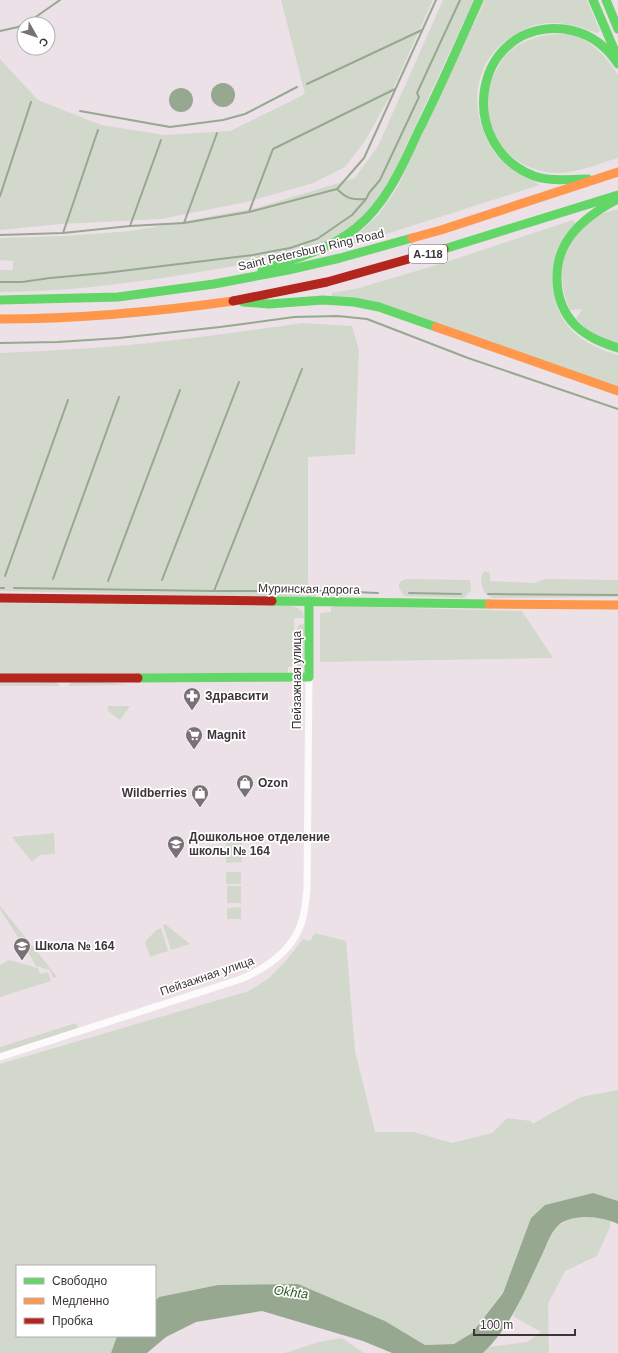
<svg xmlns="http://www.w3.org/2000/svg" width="618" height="1353" font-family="Arial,sans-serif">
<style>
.green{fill:#d2d9cc}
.water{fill:#97a890}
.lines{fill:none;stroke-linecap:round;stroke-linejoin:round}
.stream{stroke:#97a890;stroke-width:2}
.street{stroke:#fcfafb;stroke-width:7}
.fast{stroke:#63d668;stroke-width:9}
.slow{stroke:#ff974d;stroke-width:9}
.jam{stroke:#b3261e;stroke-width:9}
.labels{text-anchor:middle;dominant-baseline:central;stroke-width:3.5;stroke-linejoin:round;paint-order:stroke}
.shield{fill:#fff;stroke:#777174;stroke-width:1}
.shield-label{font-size:11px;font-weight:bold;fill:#3d3439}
.street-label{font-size:12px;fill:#3d3439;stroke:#fff}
.poi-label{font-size:12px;font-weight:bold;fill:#3d3439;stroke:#fff;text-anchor:start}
.water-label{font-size:13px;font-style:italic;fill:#315823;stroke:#fff}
</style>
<rect width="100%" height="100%" fill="#ece1e7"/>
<g class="green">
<polygon points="281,0 433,0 389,98 365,141 345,167 313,183 296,188 246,202 161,219 61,224 0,230 0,59 38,100 101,125 165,135 230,131 305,94"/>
<path d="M443,0H474L390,180C385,189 380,198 374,206C367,216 342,234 331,240C293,257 252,263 211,270C141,282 71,292 0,292V270H13V261L0,260V238L64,236L131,231L256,208L355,178L378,146Z"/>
<path d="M485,0H587L600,31L597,33C576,25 557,20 535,25C529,27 523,30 518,33C479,53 468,96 485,135C488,141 491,148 495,153C507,168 524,175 540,185L336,250V247L362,230L379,214L397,188Z"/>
<path d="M557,34C563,34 570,34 576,36C593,42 609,60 618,75V158C600,163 577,173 559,173C529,173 501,155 490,127C488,122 488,117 488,112C487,108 486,104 486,100C485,89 492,78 497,69C501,61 506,53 514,48C527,39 541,35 557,34Z"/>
<path d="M618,209V344C600,338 589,333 576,319L582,309L570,310C557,280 559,251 583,228C586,225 589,221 592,219C600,214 609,211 618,209Z"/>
<path d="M573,220L576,223C571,233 558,250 555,260C552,268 552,277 553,285C555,325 582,345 618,355V388L425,318L375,302L332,297L331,296L332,293L359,288L446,262Z"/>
<path d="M303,323L352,326L359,350L355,454L308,457V582L309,587L316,596L315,598L0,591V353C43,351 85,349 128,345C186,340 245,331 303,323Z"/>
<path d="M484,571L490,573V581L534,583L545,579L618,580V597L493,598C482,595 478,580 484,571Z"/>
<path d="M407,579L470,580L471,590L464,598L405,596C398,589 395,582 407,579Z"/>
<path d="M0,603L289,605C297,608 304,609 304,618H294L295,663L291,667H288V673L0,674Z"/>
<polygon points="335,606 522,611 553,658 320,662 320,613 331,612 331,607"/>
<path d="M304,624V662C303,667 302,670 297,673V629L299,625Z"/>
<polygon points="57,682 60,686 0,686 0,683"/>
<polygon points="71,682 104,682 129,685 67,686"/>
<polygon points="108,706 130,706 120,720 108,711"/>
<polygon points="54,833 55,854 40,855 32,862 12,837"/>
<polygon points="226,837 242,837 242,862 226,863"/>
<rect x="226" y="872" width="15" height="12"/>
<rect x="227" y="886" width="14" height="17"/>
<polygon points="0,906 30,943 24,947 0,909"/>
<polygon points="241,907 241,919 227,919 227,908"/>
<polygon points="165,924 190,944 171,950 163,925"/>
<polygon points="161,928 168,951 150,957 145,942 156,930"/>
<polygon points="315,933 346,941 355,1051 375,1132 414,1132 452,1143 492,1133 507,1118 531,1121 532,1124 581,1097 618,1090 618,1201 593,1193 531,1218 503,1292 472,1333 454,1344 425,1345 385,1321 298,1284 218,1285 159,1297 155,1301 155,1266 17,1266 17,1336 117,1336 111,1353 0,1353 0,1064 249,991 268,979 285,962 303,939 310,941"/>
<polygon points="32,945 57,977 53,978 50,970 36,966 26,949"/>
<polygon points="9,960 38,968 40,974 48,972 51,981 0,997 0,965"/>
<polygon points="76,1023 78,1028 0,1053 0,1047"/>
<polygon points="581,1216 610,1220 610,1227 597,1256 565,1271 548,1304 549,1353 483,1353 489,1347 527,1342 541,1332 513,1316 555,1228 569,1219"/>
<polygon points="342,1338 364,1353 285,1353 319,1342"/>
</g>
<g class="water">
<circle cx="223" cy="95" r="12"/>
<circle cx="181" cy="100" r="12"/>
<path d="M593,1193L618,1201V1224C601,1216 568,1212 555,1229C549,1236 545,1250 540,1259C524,1293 511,1326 483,1353H392L363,1341L262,1311L196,1322L166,1337L147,1353H111L117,1336H155V1301L159,1297L218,1285L298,1284L385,1321L425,1345L454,1344L472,1333L503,1293L531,1218L545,1205Z"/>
</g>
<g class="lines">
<g class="stream">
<polyline points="24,24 30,21 60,0"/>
<polyline points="0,31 18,27 24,24"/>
<polyline points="307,84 422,30"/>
<polyline points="80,111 170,127 223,120 245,114 297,87"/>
<path d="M337,189C347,199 352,200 366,199"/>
<polyline points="0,196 31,102"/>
<polyline points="249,212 273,149 395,89"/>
<polyline points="184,223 217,133"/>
<polyline points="130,226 161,140"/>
<polyline points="63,233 98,130"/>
<polyline points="0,235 63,233 130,226 184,223 249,212 337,189 364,158 436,0"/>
<polyline points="0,282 22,282 50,278 105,273 253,255 290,248 317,239 352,215 366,199 369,193 380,180 419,97 417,93 460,0"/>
<polyline points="0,343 58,342 119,338 220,327 294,317 338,316 367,319 468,358 618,409"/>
<polyline points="5,576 68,400"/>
<polyline points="53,579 119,397"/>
<polyline points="162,580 239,382"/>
<polyline points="108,581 180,390"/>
<polyline points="0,588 4,588"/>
<polyline points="14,588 214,591 328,591 378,593"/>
<polyline points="214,591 302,369"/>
<polyline points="409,593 461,594"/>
<polyline points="488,594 618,595"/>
</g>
<path class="street" d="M0,1057L241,979C267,968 291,952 301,924C305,913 306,900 307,888L309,677"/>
<g class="fast">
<polyline points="593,0 617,56"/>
<polyline points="606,0 618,29"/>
<path d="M588,179C570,179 551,182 534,176C454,145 473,21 564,29C588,32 605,44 618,64"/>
<path d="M618,199C601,208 584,219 572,234C551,260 552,301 575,325C587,337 603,343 618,348"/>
<polyline points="444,249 618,195"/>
<path d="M262,270C294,259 329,250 356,228C386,204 402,167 418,132C440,89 459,44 479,0"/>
<polyline points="0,300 118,297 214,284 288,270 340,258 412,238"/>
<polyline points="243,302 269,304 323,300 354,302 379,307 436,327"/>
<polyline points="272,601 489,604"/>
<polyline points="138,678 309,677 309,601"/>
</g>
<g class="slow">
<polyline points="412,238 441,230 618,172"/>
<path d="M0,319C78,319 155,312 233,301"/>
<polyline points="436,327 618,391"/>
<polyline points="489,604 618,605"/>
</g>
<g class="jam">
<polyline points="233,301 327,282 444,249"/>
<polyline points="0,598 272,601"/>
<polyline points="0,678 138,678"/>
</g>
</g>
<defs>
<g id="pharmacy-pin" transform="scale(0.9)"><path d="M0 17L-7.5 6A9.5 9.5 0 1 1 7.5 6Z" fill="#7a7176" stroke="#fff"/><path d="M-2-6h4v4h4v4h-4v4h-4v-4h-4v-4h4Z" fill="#fff"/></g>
<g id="supermarket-pin" transform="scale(0.9)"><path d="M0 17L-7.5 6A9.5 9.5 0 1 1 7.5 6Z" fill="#7a7176" stroke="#fff"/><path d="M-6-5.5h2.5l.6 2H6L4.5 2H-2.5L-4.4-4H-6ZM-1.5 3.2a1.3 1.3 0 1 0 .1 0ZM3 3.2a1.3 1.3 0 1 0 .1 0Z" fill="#fff"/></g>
<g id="shop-pin" transform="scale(0.9)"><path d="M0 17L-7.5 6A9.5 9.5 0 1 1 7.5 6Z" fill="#7a7176" stroke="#fff"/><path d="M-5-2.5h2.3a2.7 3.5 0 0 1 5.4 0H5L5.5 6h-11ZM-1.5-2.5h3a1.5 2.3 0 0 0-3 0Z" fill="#fff"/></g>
<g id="school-pin" transform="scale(0.9)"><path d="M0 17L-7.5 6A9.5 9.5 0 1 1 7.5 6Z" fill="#7a7176" stroke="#fff"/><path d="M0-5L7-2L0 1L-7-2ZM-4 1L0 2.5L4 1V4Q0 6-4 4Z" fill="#fff"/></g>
</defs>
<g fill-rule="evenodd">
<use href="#pharmacy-pin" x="192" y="696"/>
<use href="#supermarket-pin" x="194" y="735"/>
<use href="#shop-pin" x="245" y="783"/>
<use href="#shop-pin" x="200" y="793"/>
<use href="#school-pin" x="176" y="844"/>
<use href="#school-pin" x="22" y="946"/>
</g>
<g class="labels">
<rect class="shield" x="409" y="245" width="38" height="18" rx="3"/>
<g class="shield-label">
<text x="428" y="254">А-118</text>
</g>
<g class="street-label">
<text transform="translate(311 250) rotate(-13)">Saint Petersburg Ring Road</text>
<text transform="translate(309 589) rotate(1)">Муринская дорога</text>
<text transform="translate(297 680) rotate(-90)">Пейзажная улица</text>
<text transform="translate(207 976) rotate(-19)">Пейзажная улица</text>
</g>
<g class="poi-label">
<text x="205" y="696">Здравсити</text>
<text x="207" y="735">Magnit</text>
<text x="258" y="783">Ozon</text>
<text x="187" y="793" text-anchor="end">Wildberries</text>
<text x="189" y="837">Дошкольное отделение<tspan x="189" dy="14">школы № 164</tspan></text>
<text x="35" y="946">Школа № 164</text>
</g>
<g class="water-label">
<text transform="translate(291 1292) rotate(7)">Okhta</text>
</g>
</g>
<rect x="16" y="1265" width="140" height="72" fill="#ffffff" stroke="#b1aeb0"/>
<rect x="24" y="1278" width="20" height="6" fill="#63d668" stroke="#b1aeb0"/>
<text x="52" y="1285" font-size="12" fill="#3d3439">Свободно</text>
<rect x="24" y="1298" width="20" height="6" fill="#ff974d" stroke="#b1aeb0"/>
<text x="52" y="1305" font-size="12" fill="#3d3439">Медленно</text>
<rect x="24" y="1318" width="20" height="6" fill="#b3261e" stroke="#b1aeb0"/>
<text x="52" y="1325" font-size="12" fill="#3d3439">Пробка</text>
<g transform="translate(36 36) rotate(129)"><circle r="19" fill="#ffffff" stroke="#b1aeb0"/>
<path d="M0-3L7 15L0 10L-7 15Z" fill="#7a7176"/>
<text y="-6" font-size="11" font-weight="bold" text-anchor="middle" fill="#3d3439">С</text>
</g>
<path d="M474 1329v6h101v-6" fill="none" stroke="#3d3439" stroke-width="2"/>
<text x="480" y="1329" font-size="12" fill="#3d3439" stroke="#ffffff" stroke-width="3" paint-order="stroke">100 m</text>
</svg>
